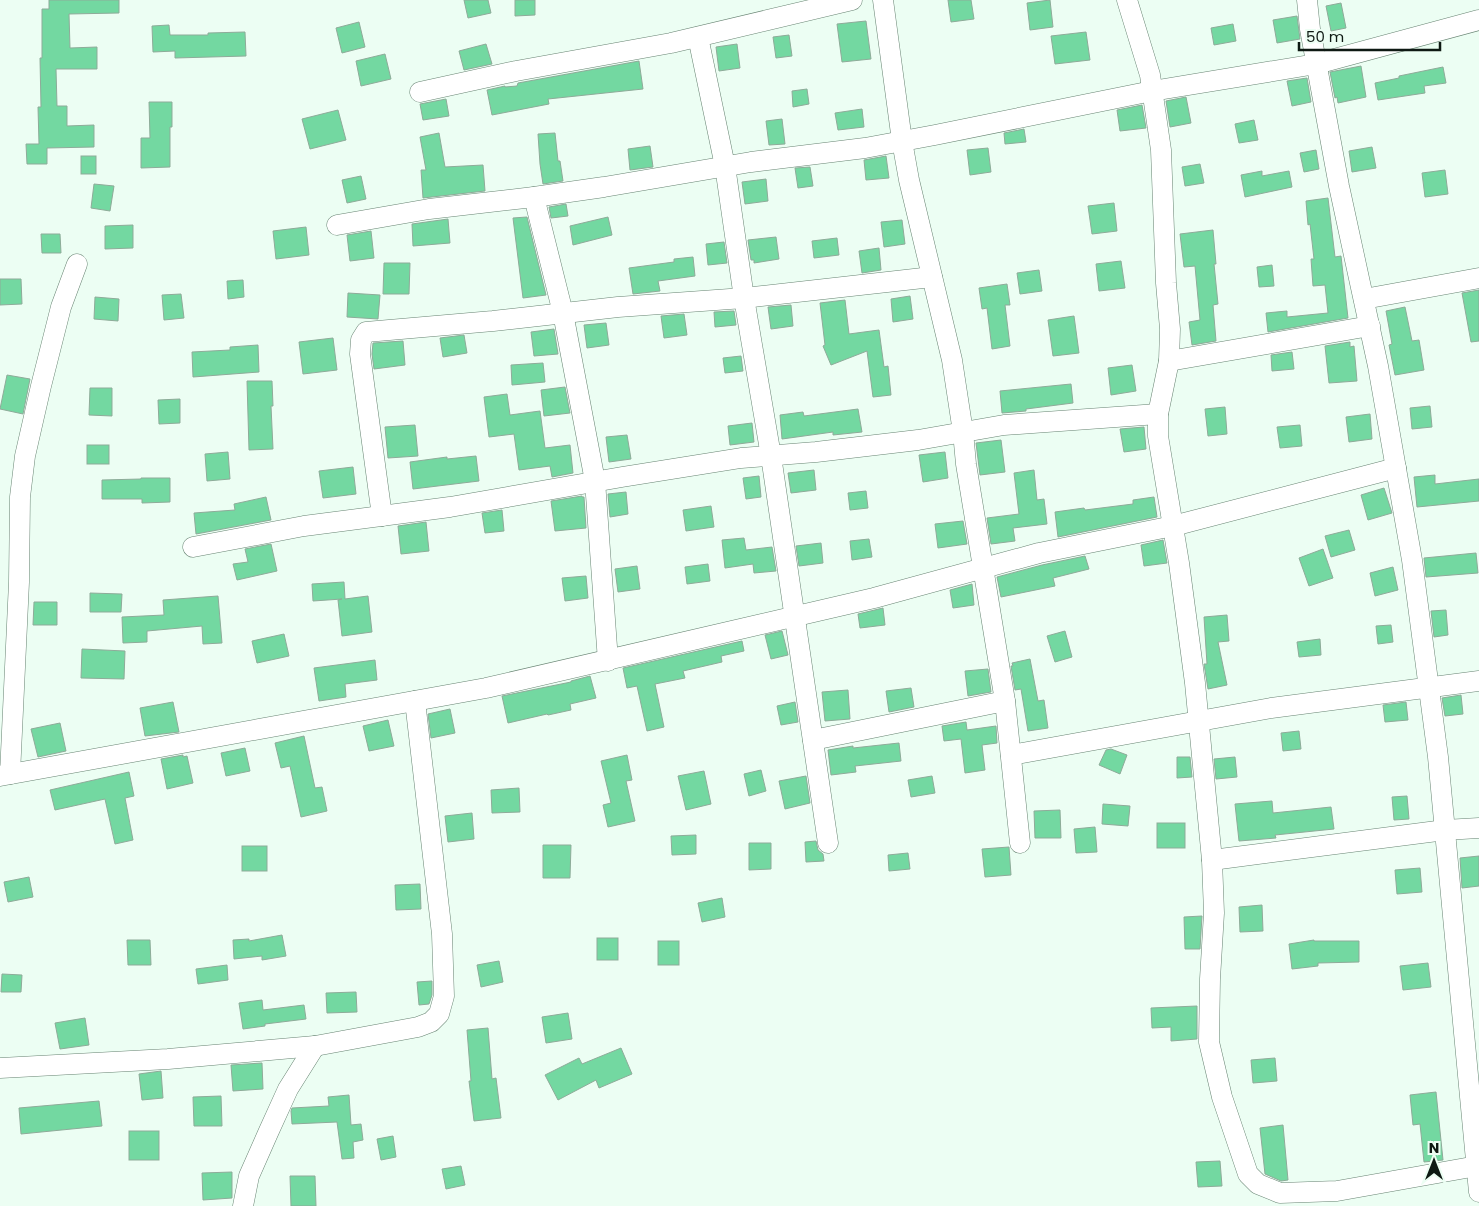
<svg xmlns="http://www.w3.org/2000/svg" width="1479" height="1206" font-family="Poppins,sans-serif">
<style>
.building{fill:#73d8a1;stroke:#8eab99}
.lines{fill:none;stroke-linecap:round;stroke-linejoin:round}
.minor-casing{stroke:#688473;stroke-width:21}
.minor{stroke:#fff;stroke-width:20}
</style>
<rect width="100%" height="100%" fill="#ecfef3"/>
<g class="building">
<polygon points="49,0 119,0 119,13 69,14 70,48 97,47 97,69 56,69 57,106 67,106 67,126 94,125 94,147 47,148 47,164 27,164 26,144 39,144 38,107 41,107 40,58 42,58 42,9 49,9"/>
<polygon points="464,0 488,0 491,13 468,18"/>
<polygon points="515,0 535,0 535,15 515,16"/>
<polygon points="948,0 971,0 974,19 951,22"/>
<polygon points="1050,0 1053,27 1030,30 1027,3"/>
<polygon points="1341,3 1346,28 1331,31 1326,6"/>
<polygon points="1297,16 1300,39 1277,43 1273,20"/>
<polygon points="866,21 871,59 842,62 837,24"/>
<polygon points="359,22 365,47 342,53 336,28"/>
<polygon points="1233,24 1236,41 1214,45 1211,28"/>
<polygon points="169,25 170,35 208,35 208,33 245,32 246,56 175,58 175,51 153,52 152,26"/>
<polygon points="1086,32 1090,60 1055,64 1051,36"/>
<polygon points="789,35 792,56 776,58 773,37"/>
<polygon points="486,44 492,64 464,70 459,51"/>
<polygon points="737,44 740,68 719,71 716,47"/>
<polygon points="385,54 391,79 361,86 356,61"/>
<polygon points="639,61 643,89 548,99 549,104 492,115 487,90 505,86 505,87 517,86 518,83"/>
<polygon points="1361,66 1366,97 1338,103 1337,97 1335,98 1330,72"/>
<polygon points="1443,67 1446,83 1424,86 1425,93 1378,100 1375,83 1399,78 1399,76"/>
<polygon points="1307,78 1311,102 1292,106 1287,81"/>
<polygon points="807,89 809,104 793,107 792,91"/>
<polygon points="1186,97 1191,123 1170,127 1166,101"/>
<polygon points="446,99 449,116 423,120 420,104"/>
<polygon points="149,102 172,102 172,127 170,127 170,167 141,168 141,138 150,138"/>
<polygon points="1142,105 1146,128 1120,131 1117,110"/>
<polygon points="862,109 864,127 838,130 835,113"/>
<polygon points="338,110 346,140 310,149 302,119"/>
<polygon points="782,119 785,144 769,145 766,121"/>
<polygon points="1254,120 1258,140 1239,143 1235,124"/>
<polygon points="1024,129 1026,142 1005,144 1004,133"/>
<polygon points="439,133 445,167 483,165 485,191 423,198 421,170 426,170 420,137"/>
<polygon points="555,133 558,161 560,161 563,181 543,184 540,164 538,134"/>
<polygon points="650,146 653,167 630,170 628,149"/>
<polygon points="1372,147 1376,168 1352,172 1349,151"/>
<polygon points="988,148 991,172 970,175 967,150"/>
<polygon points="1316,150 1319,169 1304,172 1300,153"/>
<rect x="81" y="156" width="15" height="18"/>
<polygon points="886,156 889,178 866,180 864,160"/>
<polygon points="1200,164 1204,183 1185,186 1182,167"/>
<polygon points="810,167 813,186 798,188 795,168"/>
<polygon points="1445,170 1448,194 1425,197 1422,173"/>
<polygon points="1262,171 1262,176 1289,171 1292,187 1245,197 1241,175"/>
<polygon points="361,176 366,199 347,203 342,180"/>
<polygon points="766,179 768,201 745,204 742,182"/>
<polygon points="94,184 114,186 110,211 91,208"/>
<polygon points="1328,198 1335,257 1341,256 1348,318 1268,332 1266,313 1287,311 1287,317 1328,313 1325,285 1313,286 1311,259 1314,259 1310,224 1308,225 1306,201"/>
<polygon points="1114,203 1117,231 1092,234 1088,206"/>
<polygon points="566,204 568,216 551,218 549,207"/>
<polygon points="527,217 546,295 523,298 513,218"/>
<polygon points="608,217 612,235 573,245 570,226"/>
<polygon points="448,219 450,243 413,246 412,224"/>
<polygon points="902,220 905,244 884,247 881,222"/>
<polygon points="133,225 133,248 105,249 105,226"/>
<polygon points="306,227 309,255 276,259 273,231"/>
<polygon points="1213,230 1216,264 1214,264 1218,304 1213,305 1216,341 1192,345 1189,322 1200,320 1195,266 1184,267 1180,234"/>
<polygon points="371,231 374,258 350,261 347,235"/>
<polygon points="41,234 60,234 61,253 42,253"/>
<polygon points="776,237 779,259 754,263 754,260 751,260 748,240"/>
<polygon points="837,238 839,255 814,258 812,241"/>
<polygon points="724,242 727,263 708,265 706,244"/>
<polygon points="879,248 881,270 862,273 859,251"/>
<polygon points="693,257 695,276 658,281 660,291 633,294 629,268 674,262 674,259"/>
<polygon points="1121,261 1125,288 1099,291 1096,264"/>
<polygon points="384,263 410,263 409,294 383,294"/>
<polygon points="1272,265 1274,286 1259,287 1257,267"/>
<polygon points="1039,270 1042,291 1020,294 1017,273"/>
<polygon points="0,279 21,279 22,304 0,305"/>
<polygon points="243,280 244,297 228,299 227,281"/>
<polygon points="1007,284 1010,305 1005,305 1010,346 992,349 987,308 982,309 979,288"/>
<polygon points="1479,290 1479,341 1471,342 1462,293"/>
<polygon points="348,293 380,295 378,319 347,317"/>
<polygon points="181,294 184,318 164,320 162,295"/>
<polygon points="910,296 913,319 893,322 891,299"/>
<polygon points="95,297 119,299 118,321 94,319"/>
<polygon points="845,300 849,334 879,330 884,367 888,366 891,395 873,397 867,351 831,365 823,346 825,345 820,303"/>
<polygon points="791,305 793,326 771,329 768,307"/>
<polygon points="1405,307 1412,341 1419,340 1424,370 1395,375 1389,345 1392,344 1386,311"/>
<polygon points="734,311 736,325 715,327 714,312"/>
<polygon points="684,314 687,335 664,338 661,316"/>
<polygon points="1074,316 1079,353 1053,356 1048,320"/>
<polygon points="606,323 609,345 587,348 584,325"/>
<polygon points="554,329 558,354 534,356 531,332"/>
<polygon points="464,335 467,353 443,357 440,338"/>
<polygon points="333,338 337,370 303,374 299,342"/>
<polygon points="403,341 405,365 374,369 372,354 373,343"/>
<polygon points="1350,342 1350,347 1354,346 1357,381 1329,383 1325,346"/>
<polygon points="258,345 259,372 193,377 192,352 230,350 230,347"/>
<polygon points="1292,352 1294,369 1272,371 1271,355"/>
<polygon points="741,356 743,371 725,373 723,358"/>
<polygon points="543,363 545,382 512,385 511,365"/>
<polygon points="1132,365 1136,391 1111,395 1108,368"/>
<polygon points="7,375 30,379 23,414 0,409"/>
<polygon points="247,381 272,381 273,406 271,406 273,449 249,450"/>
<polygon points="1071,384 1073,403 1026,409 1026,411 1002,413 1000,391"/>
<polygon points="565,387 570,413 544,416 541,390"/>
<polygon points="90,388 112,388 112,416 89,415"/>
<polygon points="507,394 510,415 540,411 545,448 570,445 573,473 552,477 550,466 519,470 514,434 489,437 484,397"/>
<polygon points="180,399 180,423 159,424 158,400"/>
<polygon points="1430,406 1432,427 1412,429 1410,408"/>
<polygon points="1225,407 1227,434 1208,436 1205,409"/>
<polygon points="858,409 862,432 833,435 833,432 782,439 780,415 803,412 804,416"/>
<polygon points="1370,414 1372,439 1349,442 1346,417"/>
<polygon points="752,423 754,442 730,445 728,426"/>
<polygon points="415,425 418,456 388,458 385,427"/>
<polygon points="1300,425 1302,446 1280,448 1277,427"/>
<polygon points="1144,427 1146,449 1124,452 1120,429"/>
<polygon points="627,435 631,459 609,462 606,437"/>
<polygon points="1001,440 1005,472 980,475 976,443"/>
<rect x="87" y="445" width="22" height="19"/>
<polygon points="228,452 230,479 207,481 205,454"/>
<polygon points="945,452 948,478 923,482 919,455"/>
<polygon points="476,456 479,481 413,489 410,462 447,457 447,459"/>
<polygon points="353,467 356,494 323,498 319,471"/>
<polygon points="814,470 816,490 791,493 788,473"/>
<polygon points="1034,470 1037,500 1044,499 1047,524 1013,528 1015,541 991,544 987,518 1019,514 1014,473"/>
<polygon points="1435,475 1435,484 1479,479 1479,501 1417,507 1414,477"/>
<polygon points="759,476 761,497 746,499 743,478"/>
<polygon points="141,478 170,478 170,502 142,503 142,499 102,499 102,480 141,479"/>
<polygon points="1384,488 1392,513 1368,520 1361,495"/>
<polygon points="866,491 868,508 850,510 848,493"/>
<polygon points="626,492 628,514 610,517 608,494"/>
<polygon points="582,496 582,497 584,497 586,528 555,531 551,501"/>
<polygon points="266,497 271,520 196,534 194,513 235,510 234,504"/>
<polygon points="1154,497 1157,517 1058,537 1055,512 1084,508 1085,510 1133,504 1133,500"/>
<polygon points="711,506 714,527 686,531 683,510"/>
<polygon points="502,510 504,531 485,533 482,513"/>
<polygon points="963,521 967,544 938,548 935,524"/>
<polygon points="426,522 429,551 401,554 398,526"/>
<polygon points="1349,530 1355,550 1331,557 1325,536"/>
<polygon points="744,538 746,550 772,547 776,571 754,573 753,564 725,568 722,540"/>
<polygon points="869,539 872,557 852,560 850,541"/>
<polygon points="1163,540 1167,563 1144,566 1141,545"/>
<polygon points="821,543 823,563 799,566 796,546"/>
<polygon points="271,544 277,571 237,580 233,564 248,562 245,549"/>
<polygon points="1323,549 1333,578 1309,586 1299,558"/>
<polygon points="1476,553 1478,573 1426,577 1424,558"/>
<polygon points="1085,556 1089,569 1053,578 1055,586 1001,597 997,577 1042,565"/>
<polygon points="708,564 710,581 687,584 685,567"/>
<polygon points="637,566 640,589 618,592 615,569"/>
<polygon points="1393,567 1398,590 1375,596 1370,573"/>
<polygon points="586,576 588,598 565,601 562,578"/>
<polygon points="344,582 345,599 368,596 372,632 342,636 338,600 342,599 313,601 312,584"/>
<polygon points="972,584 974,605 953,608 950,590"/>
<polygon points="90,593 122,594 121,612 90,612"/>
<polygon points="218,596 222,643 203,644 202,626 147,631 147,642 123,643 122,617 164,615 163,600"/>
<polygon points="34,602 57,602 57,625 33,625"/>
<polygon points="883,608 885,625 860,628 858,614"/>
<polygon points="1446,610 1448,635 1434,637 1431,611"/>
<polygon points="1227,615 1229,641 1218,642 1227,685 1208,689 1204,664 1207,664 1204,617"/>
<polygon points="1391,625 1393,642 1378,644 1376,626"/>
<polygon points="782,631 788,655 771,659 765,635"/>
<polygon points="1065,631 1072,657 1055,662 1047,636"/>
<polygon points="284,634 289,656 257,663 252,641"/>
<polygon points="1320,639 1321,655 1299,657 1297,642"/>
<polygon points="742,641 744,651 721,656 722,662 683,671 685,678 655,684 664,727 647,731 637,686 627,688 623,668"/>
<polygon points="82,649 125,651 124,679 81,678"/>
<polygon points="1030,659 1038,701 1044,700 1048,728 1028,731 1021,689 1015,690 1011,666 1013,666 1012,663"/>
<polygon points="375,660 377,680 345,684 346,697 319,701 314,668"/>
<polygon points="988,669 991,692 968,696 965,671"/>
<polygon points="590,676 596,698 570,704 571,710 548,715 547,714 508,723 502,696 571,682 571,681"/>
<polygon points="911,688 914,707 889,712 886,691"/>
<polygon points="848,690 850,719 825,721 822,692"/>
<polygon points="1461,695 1463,714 1445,716 1442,698"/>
<polygon points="173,702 179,732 145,736 140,708"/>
<polygon points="795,702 798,722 781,725 777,706"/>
<polygon points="1406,702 1408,720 1385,722 1383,705"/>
<polygon points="450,709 455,733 431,738 428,714"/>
<polygon points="388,720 394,746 369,751 363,726"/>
<polygon points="966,722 967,730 996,726 997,743 982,745 985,770 965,773 961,739 944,741 942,726"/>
<polygon points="60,723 66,751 38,757 31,729"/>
<polygon points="1299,731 1301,749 1283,751 1281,733"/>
<polygon points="304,736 315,788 322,787 327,811 301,817 290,766 281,768 275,743"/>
<polygon points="899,743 901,761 855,766 856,772 831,775 828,750 853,746 853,748"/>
<polygon points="245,748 250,771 226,776 221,753"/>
<polygon points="1111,749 1127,755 1120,774 1099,765 1106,750"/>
<polygon points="183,755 183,757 187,756 193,783 167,789 161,759"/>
<polygon points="627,755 632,780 626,781 635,821 608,827 603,805 611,803 601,761"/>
<polygon points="1177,757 1190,757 1192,777 1177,778"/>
<polygon points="1235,757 1237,777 1216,779 1214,759"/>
<polygon points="761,770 766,791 749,796 744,774"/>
<polygon points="704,771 711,804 686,810 678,776"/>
<polygon points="129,772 134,796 125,798 133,840 115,844 105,799 55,810 50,790"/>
<polygon points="806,776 810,803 785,809 779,781"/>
<polygon points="932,776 935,793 911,797 908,780"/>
<polygon points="519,788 520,812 492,813 491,790"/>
<polygon points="1407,796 1409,819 1394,820 1392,797"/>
<polygon points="1272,801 1273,813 1331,807 1334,829 1275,835 1276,838 1239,841 1235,804"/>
<polygon points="1103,804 1130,806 1128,826 1102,824"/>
<polygon points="1060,810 1061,838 1035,838 1034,811"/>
<polygon points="472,813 474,839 448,842 445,816"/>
<rect x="1157" y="823" width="28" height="25"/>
<polygon points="1095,827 1097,852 1076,853 1074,829"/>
<polygon points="696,835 696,854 672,855 671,836"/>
<polygon points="816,841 818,850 823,854 824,861 806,862 805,842"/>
<polygon points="749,843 771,843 771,869 749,870"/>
<polygon points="543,845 571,845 570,878 543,878"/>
<rect x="242" y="846" width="25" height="25"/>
<polygon points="1009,847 1011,875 985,877 982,849"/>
<polygon points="908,853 910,869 889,871 888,855"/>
<polygon points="1479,856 1479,886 1462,888 1460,858"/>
<polygon points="1420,868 1422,892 1397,894 1395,870"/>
<polygon points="29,877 33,897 8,902 4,882"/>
<polygon points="420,884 421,909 396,910 395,885"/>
<polygon points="722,898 725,917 702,922 698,903"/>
<polygon points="1262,905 1263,931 1240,932 1239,907"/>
<polygon points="1202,916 1200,949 1185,949 1184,917"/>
<polygon points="282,935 286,956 262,960 262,956 234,959 233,940 249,939 249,941"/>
<rect x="597" y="938" width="21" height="22"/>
<polygon points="127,940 150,940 151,965 128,965"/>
<polygon points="1314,940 1314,941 1359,941 1359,962 1318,963 1318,966 1292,969 1289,944"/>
<rect x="658" y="941" width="21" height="24"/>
<polygon points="499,961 503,982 481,987 477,965"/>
<polygon points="1428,963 1431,987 1403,990 1400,966"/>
<polygon points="227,965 228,980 198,984 196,969"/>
<polygon points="2,974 22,975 21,992 1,992"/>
<polygon points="432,981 432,995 429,1004 419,1005 417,982"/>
<polygon points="356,992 357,1012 327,1013 326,993"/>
<polygon points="262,1000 263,1010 304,1005 306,1019 265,1024 265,1026 243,1029 239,1003"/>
<polygon points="1197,1006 1197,1039 1171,1041 1171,1027 1152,1028 1151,1008"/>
<polygon points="568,1013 572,1039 546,1043 542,1017"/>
<polygon points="85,1018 89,1045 60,1049 55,1023"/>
<polygon points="488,1028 492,1079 496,1078 501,1118 474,1121 469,1081 471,1081 467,1030"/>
<polygon points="621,1048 632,1074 599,1088 596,1080 558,1100 545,1075 579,1058 582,1064"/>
<polygon points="1275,1058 1277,1081 1253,1083 1251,1060"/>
<polygon points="262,1063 263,1089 233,1091 231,1065"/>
<polygon points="161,1071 163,1098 142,1100 139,1074"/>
<polygon points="1436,1092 1443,1160 1424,1162 1420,1124 1413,1125 1410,1095"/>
<polygon points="349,1095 351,1125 361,1124 363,1140 353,1142 354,1158 342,1159 337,1122 292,1124 291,1111 292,1108 329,1106 328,1097"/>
<polygon points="221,1096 222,1126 194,1126 193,1097"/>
<polygon points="99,1101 102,1126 21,1134 19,1108"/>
<polygon points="1283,1125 1288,1180 1281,1181 1265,1174 1260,1128"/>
<rect x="129" y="1131" width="30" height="29"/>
<polygon points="393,1136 396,1157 381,1160 377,1139"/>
<polygon points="1220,1161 1222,1186 1198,1187 1196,1162"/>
<polygon points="461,1166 465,1185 446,1189 442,1169"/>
<polygon points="232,1172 232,1198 203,1200 202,1173"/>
<polygon points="290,1176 315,1176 316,1206 291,1206"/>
</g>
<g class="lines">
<g class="minor-casing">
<g id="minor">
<polyline points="883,0 902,141 909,180 952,360 963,432 966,464 1005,701 1020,843"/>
<polyline points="1127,0 1150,75 1161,150 1166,283 1170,329 1169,361 1158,414 1158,436 1179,563 1195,683 1212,860 1214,913 1210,979 1209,1042 1222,1097 1248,1174 1258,1184 1280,1193 1337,1191 1477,1166"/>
<polyline points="1307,0 1310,29 1339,186 1378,366 1412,560 1438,757 1479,1192"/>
<polyline points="698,37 725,166 744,298 771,456 828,843"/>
<polyline points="420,92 516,71 671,43 852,0"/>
<polyline points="534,197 563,313 595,481 608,661"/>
<polyline points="337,225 429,209 534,197 604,187 751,162 865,148 935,135 1152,91 1316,64 1479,20"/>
<polyline points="1364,299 1479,278"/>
<polyline points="1169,361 1370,326"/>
<polyline points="382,516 360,354 361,340 366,332 493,321 618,307 744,298 932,277"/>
<polyline points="193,547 304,526 450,507 622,477 741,458 816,452 918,440 1004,425 1158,414"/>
<polyline points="813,740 1005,701"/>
<polyline points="1011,755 1271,708 1479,681"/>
<polyline points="10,774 19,582 20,497 25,456 41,386 61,307 77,264"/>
<polyline points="0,776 486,688 874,598 1039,553 1173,526 1396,468"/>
<polyline points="1212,860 1445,830 1479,828"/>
<polyline points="0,1068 168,1059 315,1046 418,1027 431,1022 439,1014 444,996 442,934 415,701"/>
<polyline points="243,1206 249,1176 268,1133 288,1089 315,1046"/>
</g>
</g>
<use href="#minor" class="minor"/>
</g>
<g transform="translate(1434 1161)" stroke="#ecfef3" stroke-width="4" paint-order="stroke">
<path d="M0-4L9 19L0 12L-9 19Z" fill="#0e1913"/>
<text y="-8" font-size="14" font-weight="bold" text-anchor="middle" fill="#0e1913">N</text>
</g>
<path d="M1299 42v8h141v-8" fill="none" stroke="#0e1913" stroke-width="2.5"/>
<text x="1306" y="42" font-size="15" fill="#0e1913" stroke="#ecfef3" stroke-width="4" paint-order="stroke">50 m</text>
</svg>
